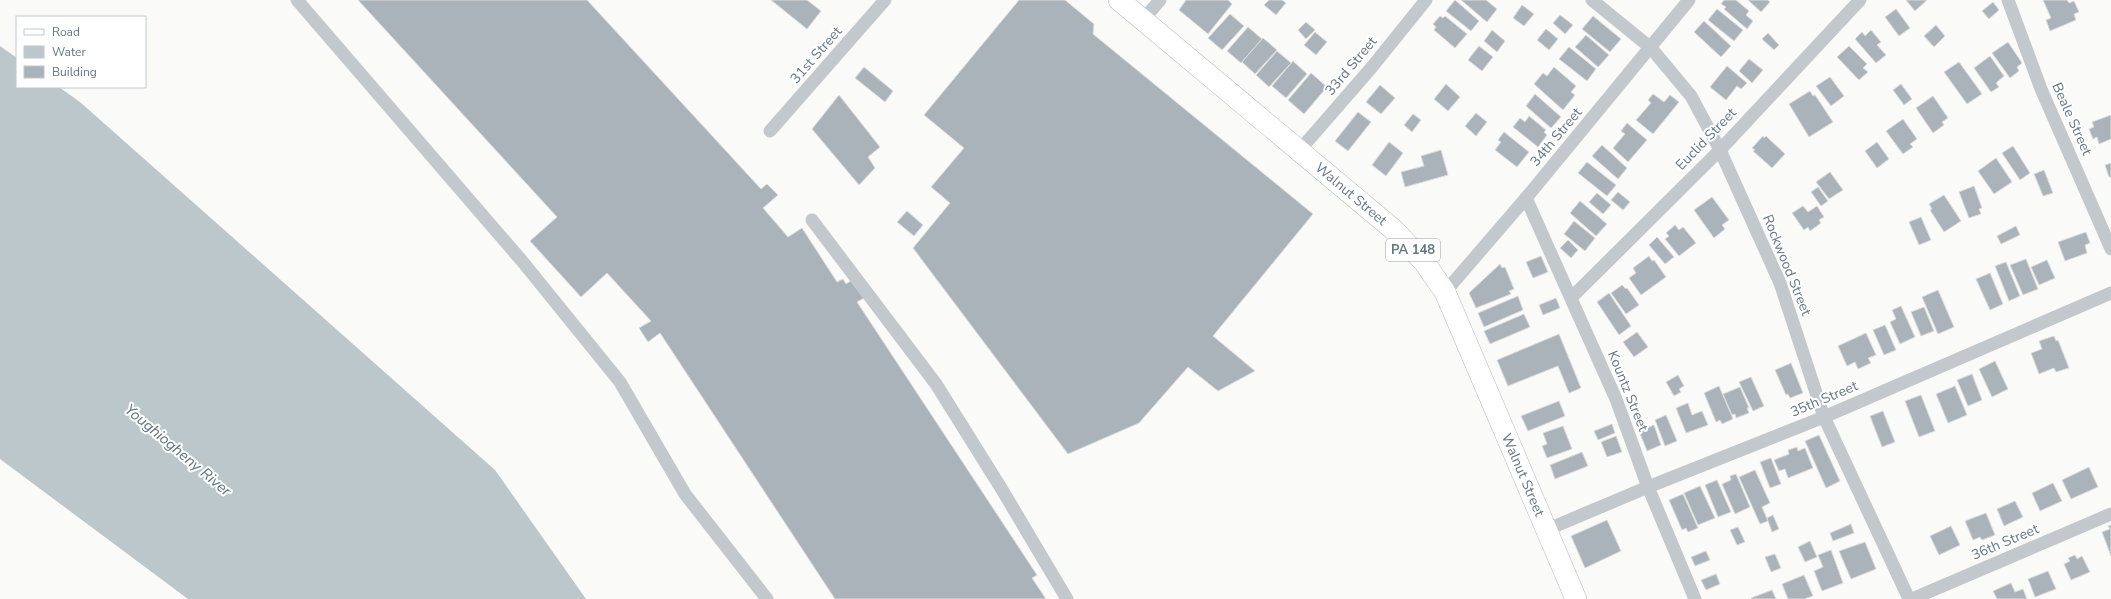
<svg xmlns="http://www.w3.org/2000/svg" width="2111" height="599" font-family="'Nunito Sans',sans-serif">
<style>
.water{fill:#bbc7cb}
.building{fill:#aab3b9;stroke:#dcdcda}
.lines{fill:none;stroke-linecap:round;stroke-linejoin:round}
.primary-casing{stroke:#b5babe;stroke-width:22}
.minor{stroke:#c3c8cc;stroke-width:13}
.primary{stroke:#fff;stroke-width:21}
.labels{text-anchor:middle;dominant-baseline:central;stroke-width:4;stroke-linejoin:round;paint-order:stroke}
.shield{fill:#fff;stroke:#939fa8;stroke-width:1}
.shield-label{font-size:13px;font-weight:bold;fill:#657683}
.street-label{font-size:14px;fill:#657683;stroke:#fff}
.water-label{font-size:15px;font-style:italic;fill:#60757c;stroke:#fff}
</style>
<rect width="100%" height="100%" fill="#fafaf8"/>
<polygon class="water" points="0,46 17,58 17,87 59,87 80,102 495,470 586,599 188,599 0,459"/>
<g class="building">
<polygon points="358,0 587,0 761,189 767,184 778,195 763,208 788,237 802,228 837,282 843,279 846,284 852,280 864,298 857,302 1037,575 1032,578 1046,599 835,599 660,333 648,342 639,328 651,321 607,273 581,297 530,241 557,217"/>
<polygon points="771,0 807,0 821,11 807,29"/>
<polygon points="1019,0 1065,0 1094,24 1093,34 1313,214 1213,336 1255,371 1218,391 1188,367 1139,423 1068,454 913,248 950,203 931,187 964,148 924,115"/>
<polygon points="1186,0 1228,0 1232,4 1208,34 1179,10"/>
<polygon points="1269,0 1282,0 1286,3 1276,15 1264,5"/>
<polygon points="1455,0 1479,21 1471,31 1446,11"/>
<polygon points="1461,0 1486,0 1497,9 1487,22"/>
<polygon points="1724,0 1736,0 1749,11 1746,15 1753,21 1747,29 1724,9 1726,7 1721,4"/>
<polygon points="1748,0 1768,0 1770,2 1761,12"/>
<polygon points="1906,0 1927,0 1915,11"/>
<polygon points="2043,0 2067,0 2069,3 2074,1 2079,12 2074,14 2076,20 2050,31 2046,20 2051,18"/>
<polygon points="1993,2 1999,10 1989,19 1982,11"/>
<polygon points="1522,5 1534,14 1524,26 1513,18"/>
<polygon points="1717,9 1743,30 1734,41 1708,20"/>
<polygon points="1896,9 1910,28 1899,36 1885,17"/>
<polygon points="1230,14 1244,26 1222,50 1208,38"/>
<polygon points="1560,15 1573,25 1565,34 1553,23"/>
<polygon points="1440,16 1443,18 1445,16 1467,34 1455,48 1434,30 1436,27 1433,24"/>
<polygon points="1593,16 1621,39 1610,52 1582,29"/>
<polygon points="1704,21 1731,46 1721,57 1694,32"/>
<polygon points="1306,22 1315,30 1306,39 1298,30"/>
<polygon points="1936,25 1945,36 1934,47 1924,36"/>
<polygon points="1248,27 1262,39 1241,63 1227,51"/>
<polygon points="1546,29 1558,39 1549,50 1537,40"/>
<polygon points="1492,30 1505,41 1497,52 1484,41"/>
<polygon points="1871,30 1881,42 1877,45 1886,55 1876,63 1855,39 1862,32 1865,36"/>
<polygon points="1315,32 1327,42 1316,55 1304,45"/>
<polygon points="1768,33 1779,45 1774,50 1762,39"/>
<polygon points="1586,35 1609,55 1598,67 1575,47"/>
<polygon points="1263,38 1277,50 1255,74 1242,62"/>
<polygon points="2008,42 2022,63 2017,67 2019,71 2010,78 1992,53"/>
<polygon points="1479,46 1493,57 1482,71 1468,60"/>
<polygon points="1849,46 1867,64 1863,68 1868,72 1859,80 1837,57"/>
<polygon points="1569,47 1596,69 1587,81 1559,59"/>
<polygon points="1277,51 1291,63 1269,87 1256,75"/>
<polygon points="1990,56 2004,76 1996,83 1999,87 1991,92 1974,68"/>
<polygon points="1749,59 1763,70 1752,83 1739,71"/>
<polygon points="1293,61 1307,74 1286,98 1272,86"/>
<polygon points="1959,62 1982,94 1967,104 1944,72"/>
<polygon points="1727,66 1747,83 1741,89 1737,86 1726,100 1710,87"/>
<polygon points="864,67 893,91 885,102 855,78"/>
<polygon points="1554,67 1576,86 1571,92 1575,95 1563,110 1534,84 1543,73 1547,76"/>
<polygon points="1311,73 1327,87 1304,114 1288,100"/>
<polygon points="1830,77 1844,96 1831,106 1816,86"/>
<polygon points="1446,84 1460,97 1448,111 1434,99"/>
<polygon points="1901,84 1912,99 1904,105 1893,90"/>
<polygon points="1380,85 1395,98 1381,114 1366,102"/>
<polygon points="1810,91 1813,96 1815,95 1833,122 1809,137 1789,104"/>
<polygon points="1535,94 1561,117 1551,128 1526,106"/>
<polygon points="1653,94 1664,102 1670,95 1679,102 1653,134 1636,120 1651,103 1648,100"/>
<polygon points="839,95 880,147 868,157 875,168 859,185 812,129"/>
<polygon points="1933,96 1948,118 1942,122 1944,125 1933,133 1916,108"/>
<polygon points="1358,112 1371,122 1348,151 1335,141"/>
<polygon points="1476,113 1487,122 1476,136 1465,126"/>
<polygon points="1413,114 1421,120 1412,132 1404,125"/>
<polygon points="2111,115 2111,139 2099,144 2097,137 2093,139 2089,129 2094,127 2092,122"/>
<polygon points="1529,116 1546,130 1544,132 1547,135 1538,147 1513,127 1520,118 1525,122"/>
<polygon points="1903,119 1917,139 1910,144 1913,147 1903,154 1886,131"/>
<polygon points="1627,123 1647,140 1628,162 1613,148 1625,134 1621,131"/>
<polygon points="1504,132 1529,152 1517,167 1495,150 1501,142 1498,140"/>
<polygon points="1763,136 1764,138 1766,136 1785,154 1772,168 1753,151 1755,150 1752,148"/>
<polygon points="1389,142 1403,153 1386,176 1372,165"/>
<polygon points="1877,142 1889,159 1877,168 1865,151"/>
<polygon points="1602,145 1627,168 1618,179 1592,156"/>
<polygon points="2013,146 2030,173 2020,180 2002,153"/>
<polygon points="1441,150 1448,175 1405,187 1401,172 1424,166 1421,156"/>
<polygon points="1996,158 2012,182 1994,194 1978,171"/>
<polygon points="1587,162 1616,185 1607,196 1578,173"/>
<polygon points="2111,163 2111,177 2109,177 2105,165"/>
<polygon points="2044,170 2053,193 2043,196 2034,174"/>
<polygon points="1830,172 1843,190 1829,199 1816,182"/>
<polygon points="1974,186 1982,208 1979,209 1981,214 1969,218 1959,192"/>
<polygon points="1818,187 1828,201 1821,206 1811,192"/>
<polygon points="1618,192 1630,202 1623,210 1611,200"/>
<polygon points="1597,193 1611,205 1603,214 1589,202"/>
<polygon points="1944,195 1961,221 1944,232 1930,210 1932,209 1929,204"/>
<polygon points="1712,197 1729,220 1722,225 1725,229 1714,238 1694,210"/>
<polygon points="1580,201 1607,224 1596,236 1570,213"/>
<polygon points="1803,206 1808,212 1817,206 1824,217 1819,220 1821,223 1810,231 1808,227 1804,230 1792,213"/>
<polygon points="907,211 923,225 914,236 897,222"/>
<polygon points="1921,217 1931,240 1919,245 1909,222"/>
<polygon points="1574,221 1595,238 1585,251 1564,234"/>
<polygon points="1675,225 1679,230 1683,227 1696,243 1679,256 1665,239 1669,236 1666,233"/>
<polygon points="2016,226 2020,235 2001,244 1997,236"/>
<polygon points="2086,232 2090,243 2085,245 2087,253 2065,261 2058,242"/>
<polygon points="1657,237 1674,257 1665,264 1649,245"/>
<polygon points="1568,240 1578,250 1571,258 1560,248"/>
<polygon points="1541,256 1548,272 1533,278 1526,262"/>
<polygon points="1649,256 1652,261 1654,260 1666,277 1641,295 1629,278 1636,273 1633,268"/>
<polygon points="2026,259 2038,289 2023,295 2010,265"/>
<polygon points="2047,260 2055,278 2039,285 2031,267"/>
<polygon points="2006,262 2020,296 2009,301 1995,266"/>
<polygon points="1500,264 1502,268 1505,267 1514,289 1509,291 1511,294 1476,308 1469,293"/>
<polygon points="1990,273 2003,304 1990,310 1976,279"/>
<polygon points="1622,285 1626,289 1627,288 1639,305 1626,314 1611,293"/>
<polygon points="1938,290 1954,327 1938,334 1922,297"/>
<polygon points="1609,293 1631,326 1619,335 1597,302"/>
<polygon points="1518,296 1523,310 1484,327 1478,313"/>
<polygon points="1556,298 1560,308 1543,315 1539,305"/>
<polygon points="1901,306 1915,337 1900,344 1890,322 1896,319 1892,310"/>
<polygon points="1924,307 1934,331 1921,336 1911,312"/>
<polygon points="1524,314 1530,327 1490,344 1484,331"/>
<polygon points="1885,325 1896,350 1884,355 1873,330"/>
<polygon points="1637,332 1648,347 1634,357 1623,342"/>
<polygon points="1866,333 1876,355 1868,358 1871,363 1858,369 1855,362 1847,366 1838,346"/>
<polygon points="1559,334 1581,388 1569,393 1558,366 1508,386 1497,360"/>
<polygon points="2054,336 2056,341 2058,340 2069,368 2056,372 2054,368 2039,374 2031,353 2042,349 2039,341"/>
<polygon points="1995,361 2008,389 1992,397 1979,369"/>
<polygon points="1791,363 1803,393 1790,398 1788,394 1786,395 1775,370"/>
<polygon points="1972,374 1982,400 1968,406 1957,380"/>
<polygon points="1678,375 1684,386 1679,389 1681,392 1674,396 1666,382"/>
<polygon points="1751,377 1764,406 1753,411 1739,382"/>
<polygon points="1719,386 1733,419 1722,424 1720,420 1716,422 1704,393"/>
<polygon points="1955,386 1967,415 1948,423 1936,394"/>
<polygon points="1740,387 1749,408 1747,408 1749,413 1736,418 1735,414 1732,415 1723,394"/>
<polygon points="1921,395 1935,431 1919,437 1905,401"/>
<polygon points="1559,401 1565,416 1528,431 1521,416"/>
<polygon points="1688,403 1692,415 1702,411 1708,425 1686,433 1676,408"/>
<polygon points="1883,411 1895,442 1882,447 1870,416"/>
<polygon points="1666,415 1677,441 1665,446 1655,420"/>
<polygon points="1612,424 1615,433 1598,440 1594,431"/>
<polygon points="1654,425 1661,445 1647,451 1639,431"/>
<polygon points="1563,426 1572,449 1547,458 1542,446 1547,444 1543,433"/>
<polygon points="1819,435 1840,481 1826,488 1805,441"/>
<polygon points="1616,436 1622,452 1607,457 1601,442"/>
<polygon points="1797,447 1798,451 1805,448 1813,468 1788,478 1785,469 1779,471 1774,460 1789,454 1788,450"/>
<polygon points="1582,452 1588,466 1555,479 1550,465"/>
<polygon points="1771,458 1781,484 1770,488 1760,462"/>
<polygon points="2089,467 2098,487 2071,499 2062,480"/>
<polygon points="1755,470 1770,503 1762,507 1768,521 1760,524 1739,477"/>
<polygon points="1736,474 1750,507 1735,514 1722,484 1731,480 1730,476"/>
<polygon points="1717,480 1731,512 1718,517 1705,485"/>
<polygon points="2053,483 2062,501 2040,511 2032,493"/>
<polygon points="1700,486 1715,518 1698,525 1684,493"/>
<polygon points="1683,494 1698,528 1688,532 1686,528 1682,530 1669,500"/>
<polygon points="2015,501 2023,517 2004,526 1997,509"/>
<polygon points="1986,513 1995,535 1982,540 1980,537 1973,540 1965,521"/>
<polygon points="1773,515 1779,529 1772,532 1767,518"/>
<polygon points="1607,520 1621,551 1585,568 1571,536"/>
<polygon points="1851,524 1854,533 1833,541 1830,533"/>
<polygon points="2111,525 2111,556 2102,532 2110,529 2108,526"/>
<polygon points="1951,526 1960,545 1939,555 1930,536"/>
<polygon points="1738,527 1745,542 1737,545 1730,530"/>
<polygon points="1810,541 1817,557 1805,562 1798,547"/>
<polygon points="1865,542 1876,569 1851,579 1839,551"/>
<polygon points="1831,550 1843,583 1822,591 1814,571 1823,567 1818,555"/>
<polygon points="1706,551 1710,560 1695,566 1691,557"/>
<polygon points="1775,554 1781,568 1771,572 1765,557"/>
<polygon points="2075,555 2077,559 2082,556 2090,572 2071,580 2064,564 2070,561 2068,558"/>
<polygon points="2048,571 2056,589 2035,597 2028,579"/>
<polygon points="1716,574 1720,584 1706,590 1701,580"/>
<polygon points="1804,575 1813,596 1804,599 1788,599 1782,584"/>
<polygon points="2011,583 2015,592 2023,589 2027,599 1997,599 1993,591"/>
<polygon points="1772,590 1776,599 1752,599 1751,598"/>
</g>
<g class="lines">
<g class="primary-casing">
<polyline id="primary" points="1119,0 1394,230 1424,262 1445,292 1576,599"/>
</g>
<g class="minor">
<polyline points="297,0 522,261 620,382 685,494 767,599"/>
<polyline points="1592,0 1651,48 1691,96 1720,150 1780,283 1824,417 1909,599"/>
<polyline points="2008,0 2041,89 2111,249"/>
<polyline points="1143,20 1160,0"/>
<polyline points="770,131 885,0"/>
<polyline points="1299,151 1372,67 1426,0"/>
<polyline points="1526,198 1616,399 1648,487 1695,599"/>
<polyline points="812,220 936,384 1001,488 1067,599"/>
<polyline points="1445,292 1526,198 1689,0"/>
<polyline points="1572,297 1720,150 1860,0"/>
<polyline points="1546,530 1648,487 1824,417 2111,293"/>
<polyline points="1912,599 2111,514"/>
</g>
<use href="#primary" class="primary"/>
</g>
<g class="labels">
<rect class="shield" x="1386" y="239" width="54" height="22" rx="3"/>
<g class="shield-label">
<text x="1413" y="250">PA 148</text>
</g>
<g class="street-label">
<text transform="translate(816 55) rotate(-49)">31st Street</text>
<text transform="translate(1351 66) rotate(-50)">33rd Street</text>
<text transform="translate(2072 119) rotate(66)">Beale Street</text>
<text transform="translate(1556 137) rotate(-50)">34th Street</text>
<text transform="translate(1706 139) rotate(-46)">Euclid Street</text>
<text transform="translate(1351 194) rotate(40)">Walnut Street</text>
<text transform="translate(1787 265) rotate(68)">Rockwood Street</text>
<text transform="translate(1628 391) rotate(68)">Kountz Street</text>
<text transform="translate(1824 399) rotate(-23)">35th Street</text>
<text transform="translate(1523 475) rotate(67)">Walnut Street</text>
<text transform="translate(2005 542) rotate(-23)">36th Street</text>
</g>
<g class="water-label">
<text transform="translate(178 450) rotate(40)">Youghiogheny River</text>
</g>
</g>
<rect x="16" y="16" width="130" height="72" fill="#ffffff" stroke="#c1c8cd"/>
<rect x="24" y="29" width="20" height="6" fill="#ffffff" stroke="#c1c8cd"/>
<text x="52" y="36" font-size="12" fill="#657683">Road</text>
<rect x="24" y="46" width="20" height="12" fill="#bbc7cb" stroke="#c1c8cd"/>
<text x="52" y="56" font-size="12" fill="#657683">Water</text>
<rect x="24" y="66" width="20" height="12" fill="#aab3b9" stroke="#c1c8cd"/>
<text x="52" y="76" font-size="12" fill="#657683">Building</text>
</svg>
